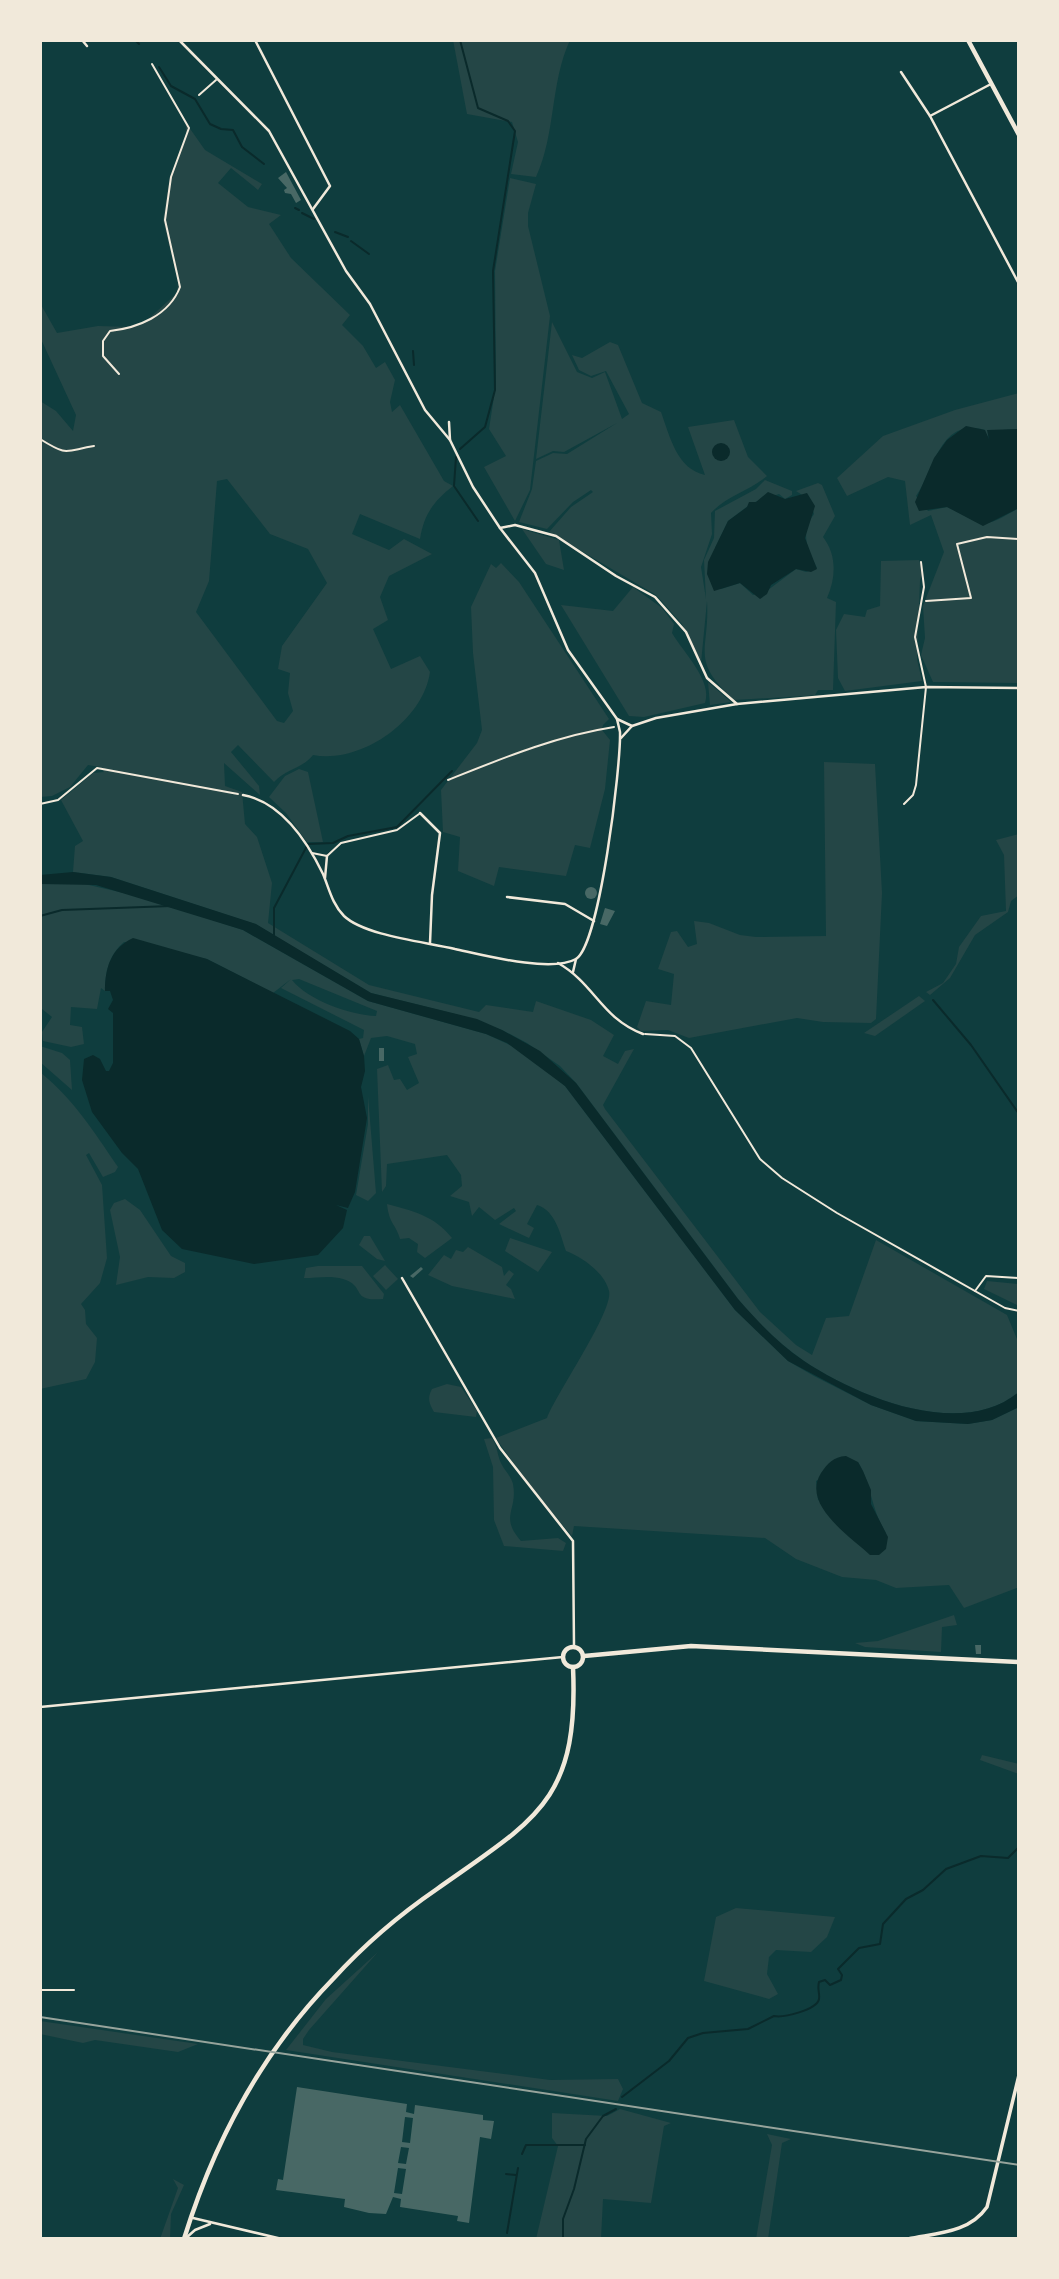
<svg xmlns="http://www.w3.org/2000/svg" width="1059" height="2279" font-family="Montserrat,sans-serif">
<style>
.green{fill:#244646;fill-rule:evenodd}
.water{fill:#0a2a2b}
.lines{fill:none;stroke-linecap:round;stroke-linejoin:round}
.stream{stroke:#0a2a2b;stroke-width:2}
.building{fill:#486865;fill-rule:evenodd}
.path{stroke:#f1e9da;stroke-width:2}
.service{stroke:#f1e9da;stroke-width:2}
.minor{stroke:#f1e9da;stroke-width:2.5}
.tertiary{stroke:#f1e9da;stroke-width:3.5}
.secondary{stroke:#f1e9da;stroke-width:4.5}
.rail{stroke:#97a49c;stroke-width:2}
</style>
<rect width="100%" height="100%" fill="#0f3d3e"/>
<g class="green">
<path d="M453,40H570C550,83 556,134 536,177L511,174L518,142L512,122L467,114Z"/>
<path d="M186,123L205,150L262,184L258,190L231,168L218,183L248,207L281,215L269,224L291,258L350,315L342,325L363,346L376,368L385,362L395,380L390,402L392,412L400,405L444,481L453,486C434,501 424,514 420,539L360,514L352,534L389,550L404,539L432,554L389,576L380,597L388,620L373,629L391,669L420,656L430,672C423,721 361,764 313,755C303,768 286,769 274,782L238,745L231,752L259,786L260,795L224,763L225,786L242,792L245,824L257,837L272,883L268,923L369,985L479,1012L486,1005L533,1012L536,1001L591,1020L614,1035L603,1056L618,1064L625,1051L634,1049L603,1105L605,1109L760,1312L796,1345L812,1355L826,1318L849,1316L876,1240L1007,1315L1019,1344V1392C961,1440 858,1397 804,1361C779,1344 758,1323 738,1299L576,1083L560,1066L527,1043L502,1030L455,1014L371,993L255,924L111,877L73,872L75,846L83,841L61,800L93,773L104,772L100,767L88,765L70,787L52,796L40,797V401L56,411L73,431L76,415L40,337V303L57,333L98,326L130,327L146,321L177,293L178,282L163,220L170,176L186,136ZM227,479L270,534L308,549L327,583L282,646L278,669L290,673L288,693L293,711L284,723L277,721L196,612L209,581L217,481Z"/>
<polygon points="510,178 536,184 528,213 528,226 550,316 530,490 515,521 484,467 506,456 489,429 496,384 495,271"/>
<path d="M552,322L577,372L592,378L605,372L622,419L629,414L606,371L591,376L579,370L572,355L582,358L610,342L618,345L642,403L661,412C670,437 677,469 705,475L688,427L734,420L748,457L767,476C749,491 726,496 711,513L712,534L701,567L706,599L704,560L714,538L715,511L756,489L765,480L792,491V495L785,499L779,494L752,503L728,521L715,548L721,589L740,583L753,595L768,590L796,569L806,572L817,568C807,548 800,534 814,514L810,500L796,491L818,483L822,485L835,516L823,537C837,555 836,578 827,598L836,602L833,690H818L815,695L804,696L734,700C689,659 710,652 707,601L701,663L682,624L656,595L549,532L571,507L593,492L591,490L573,502L547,529L519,522L532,489L536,461L553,453L567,454L617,423L564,452L553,451L536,459Z"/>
<path d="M1019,393V429L988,431L987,460L985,430C939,417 935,470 916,496L928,511L947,507C986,524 976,533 1019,508V683L933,682L921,655L925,638L923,606L944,552L931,515L910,525L905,481L888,477L847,496L837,478L883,436L955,410Z"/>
<polygon points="522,529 559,540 564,570 546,564"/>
<polygon points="919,560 923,571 920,581 917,659 922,681 845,691 838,678 836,630 844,614 865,617 867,610 880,606 881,561"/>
<polygon points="501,563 519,582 609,719 603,725 602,730 610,740 605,789 590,848 575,845 566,876 499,867 494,886 458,871 460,837 443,832 441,790 477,743 482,730 473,653 471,607 491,564 496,568"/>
<path d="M633,587L662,608L674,624L672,633C683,652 713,681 705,703L644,717L629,716L561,605L613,611Z"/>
<polygon points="708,682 731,702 710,705"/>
<polygon points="824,762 875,764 882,893 876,1019 871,1023 823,1022 797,1018 689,1038 668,1030 641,1031 637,1027 646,1001 671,1005 674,974 658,969 671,932 677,931 688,947 697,944 694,921 709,923 740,935 756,937 826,936"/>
<polygon points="299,769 308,772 323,842 307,842 286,813 269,797 285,776"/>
<polygon points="1019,834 1019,895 1011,901 1008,912 975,935 950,978 930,995 926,992 943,983 956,964 959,947 981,916 1006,911 1004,855 996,840"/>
<path d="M80,883L146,898L243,930L368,1001L486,1034L521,1050L565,1086L735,1310L788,1361L814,1376L871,1405L916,1421L968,1424L992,1420L1019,1407V1587L964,1608L949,1585L896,1588L876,1580L842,1577L796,1559L765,1538L574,1526L572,1536L530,1487L496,1438L547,1418C556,1394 614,1310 609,1291C605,1273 582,1257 566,1251C560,1234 556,1211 537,1205L527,1224L534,1228L529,1238L499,1224L516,1211L514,1208L495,1220L479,1207L472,1216L469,1202L450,1196L462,1186L461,1175L447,1155L387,1164L386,1186L382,1192L377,1069L388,1065L394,1080L400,1079L407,1090L419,1083L408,1057L417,1054L415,1044L387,1036L371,1038L364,1056L359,1039L363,1038L364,1030L281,988L291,979L273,993L207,959L124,942C109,955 105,972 105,991L101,988L97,1009L71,1007L70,1025L82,1027L84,1044L71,1047L43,1041L42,1032L52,1017L42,1009L40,1001V884ZM299,979L377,1011L376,1016C350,1015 308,1000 292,980ZM858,1462C873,1488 870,1507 886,1533L818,1500L816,1481Z"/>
<polygon points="919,996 925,1001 875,1036 864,1033"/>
<polygon points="40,1046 62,1053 70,1060 72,1090 40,1062"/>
<path d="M40,1072C75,1101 92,1129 118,1167L115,1172L103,1177L89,1153L86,1155L102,1185L107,1258L100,1283L81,1304L85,1310L86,1324L97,1338L95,1362L86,1379L40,1389Z"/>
<polygon points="368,1096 376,1193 368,1201 356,1195 368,1124"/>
<polygon points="125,1199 140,1210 171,1256 185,1263 185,1272 174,1278 148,1277 116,1285 120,1257 110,1210 114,1203"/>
<path d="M387,1204C412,1211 434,1215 452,1238L425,1258L417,1252L418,1244L409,1238L400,1239C396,1224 389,1224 387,1204Z"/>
<polygon points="364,1236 370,1236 385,1261 377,1259 359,1245"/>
<polygon points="510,1238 552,1252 538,1272 505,1251"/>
<polygon points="468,1247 502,1267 504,1276 509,1270 514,1274 506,1285 511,1289 515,1299 452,1286 428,1275 444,1255 451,1259 456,1250 463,1252"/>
<polygon points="385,1265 398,1279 386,1290 373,1276"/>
<path d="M318,1266H362L384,1294L383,1299C349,1302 367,1286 343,1279C330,1275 317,1278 304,1278L306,1268Z"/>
<polygon points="987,1281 1019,1284 1019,1306 984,1289"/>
<path d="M447,1384L461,1387L477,1411L476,1417L434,1412C429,1403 427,1398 432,1389Z"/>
<path d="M492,1438C498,1447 497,1456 502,1465C505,1471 511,1476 513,1484C518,1511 499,1516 521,1541L558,1538L566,1543L563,1551L504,1546L494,1520L493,1467L484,1439Z"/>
<polygon points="954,1615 957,1625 942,1627 941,1652 865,1647 855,1643 878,1641"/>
<polygon points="982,1755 1019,1764 1019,1774 980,1760"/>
<polygon points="736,1908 835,1917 827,1937 811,1952 776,1950 769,1957 767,1974 778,1994 769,1999 704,1981 716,1917"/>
<polygon points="378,1952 309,2030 303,2039 303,2045 332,2052 550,2080 618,2079 623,2089 618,2101 286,2050 326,1999"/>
<polygon points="40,2021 198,2044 178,2052 95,2040 83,2043 40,2034"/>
<polygon points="620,2109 671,2123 664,2126 651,2203 603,2199 601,2239 536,2239 558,2146 552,2138 552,2113 607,2116"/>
<polygon points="767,2134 791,2139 782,2143 768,2239 756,2239 772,2145"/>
<polygon points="173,2179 184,2185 171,2214 170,2239 160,2239 178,2188"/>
</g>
<g class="water">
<polygon points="966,426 985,430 989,439 987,430 1019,429 1019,508 983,526 947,507 919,511 915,502 934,458 947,440"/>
<circle cx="721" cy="452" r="9"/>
<polygon points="768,492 785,499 807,493 815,506 805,538 817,569 811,572 796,569 771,585 767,594 760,599 740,583 714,591 707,574 708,562 728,521 747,507 749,502 756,502"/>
<path d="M73,872L111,877L256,924L371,993L477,1019L502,1030L540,1051L576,1083L738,1299C758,1322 779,1344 804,1361C858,1397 961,1440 1019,1392V1407L992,1420L968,1424L916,1421L871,1405L788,1361L735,1310L565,1086L507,1043L486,1034L368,1001L243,930L96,885L40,884V875Z"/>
<path d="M133,938L207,959L350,1031L359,1039L364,1056L365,1071L361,1087L367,1118L355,1192L348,1208L336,1205L347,1210L343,1228L318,1255L254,1264L182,1249L162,1230L138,1169L122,1153L92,1112L82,1080L84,1059L93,1055L100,1059L106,1071H109L113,1063V1013L108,1009L113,1000L110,991H105C105,968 111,948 133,938Z"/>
<path d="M846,1456L858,1462L863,1471L871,1490V1504L888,1537L886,1549L879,1555H870C850,1536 801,1505 821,1473C828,1463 833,1457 846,1456Z"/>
</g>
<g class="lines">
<g class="stream">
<polyline points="135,40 139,44"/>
<polyline points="460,40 478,108 508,121 515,131 493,271 495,390 485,427 460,449"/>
<polyline points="159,67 171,86 195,99 210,124 221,129 233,130 242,147 264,164"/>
<polyline points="295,208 299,210"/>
<polyline points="302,213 314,219"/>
<polyline points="335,232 348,237"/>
<polyline points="351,241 369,254"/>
<polyline points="413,351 414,365"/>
<polyline points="456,457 454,486 478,521"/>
<polyline points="40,916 62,910 171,906"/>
<polyline points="274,936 274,908 308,844 333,843 348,836 397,827 452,771"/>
<polyline points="933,1000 971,1045 1019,1114"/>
<path d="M622,2097L669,2061L688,2038L703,2033L748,2029L774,2016C783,2018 817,2010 819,1999C820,1993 817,1989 819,1982L825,1980L830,1985L841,1980L842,1975L838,1969L859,1948L880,1944L883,1924L906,1899L923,1890L946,1869L981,1856L1008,1858L1019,1847"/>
<polyline points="522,2154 526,2145 585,2145"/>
<polyline points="506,2174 516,2175"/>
<polyline points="507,2233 518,2168"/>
<polyline points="563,2239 563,2219 574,2189 586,2139 603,2116 616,2109"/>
</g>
</g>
<g class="building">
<polygon points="286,172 301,200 296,203 291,194 285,193 284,190 287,188 278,178"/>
<circle cx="591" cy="893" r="6"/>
<polygon points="605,908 615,911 607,926 600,924"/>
<rect x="379" y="1048" width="5" height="13"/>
<polygon points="421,1267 423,1269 413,1278 410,1276"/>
<polygon points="975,1645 981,1645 981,1654 976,1654"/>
<path d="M297,2087L407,2104L406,2112L414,2114L415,2105L483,2115V2120L494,2121L491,2139L480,2137L469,2223L457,2221L458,2216L400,2207L401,2199L393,2197L386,2214L369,2213L344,2207L345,2199L276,2190L278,2179L283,2180ZM405,2117L413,2118L410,2143L402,2142ZM401,2147L409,2148L406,2164L398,2163ZM398,2168L406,2169L402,2194L394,2193Z"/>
</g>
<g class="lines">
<g class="path">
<path d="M119,374L103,356V341L110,331C137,328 169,316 180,287L165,220L171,177L189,128L152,64"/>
<path d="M40,439C69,457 64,451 94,446"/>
<polyline points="926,601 971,598 957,544 987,537 1019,539"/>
<path d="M448,780C503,758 556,736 614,727"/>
<polyline points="40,804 58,800 97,768 238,794"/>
<polyline points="645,1034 675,1036 691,1048 760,1159 782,1178 837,1213 1005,1308 1019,1311"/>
<polyline points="975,1291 986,1276 1019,1278"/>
</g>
<g class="service">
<polyline points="199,95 216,80"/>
<polyline points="904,804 913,795 916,785 926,687 915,637 924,587 921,562"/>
<polyline points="312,853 327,856 341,843 397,830 419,814"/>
<polyline points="40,1990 74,1990"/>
</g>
<g class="minor">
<polyline points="82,40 87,46"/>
<path d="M179,40L269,131L346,271L370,304L425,410L450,440L473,487L500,528L535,573L568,650L617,719L620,732C621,765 600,944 576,959C551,973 483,955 455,949C427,942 365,936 344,916C332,904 329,888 323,874C307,841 281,802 243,795"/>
<polyline points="255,40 330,186 313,209"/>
<polyline points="901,72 930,116 1019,284"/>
<polyline points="930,116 991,84"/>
<polyline points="449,422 450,440"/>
<polyline points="500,528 515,525 556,536 616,576 655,597 686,632 707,678 737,704"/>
<polyline points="617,719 632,726"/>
<polyline points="621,738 632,726 656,718 737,704 926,687 1019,688"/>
<polyline points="420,813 440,833 432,895 430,943"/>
<polyline points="325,878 327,856"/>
<polyline points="507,897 565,904 594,921"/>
<path d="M558,963C595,984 601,1018 643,1034"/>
<polyline points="573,972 576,959"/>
<polyline points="402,1278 500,1448 573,1541 574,1646"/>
<polyline points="40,1707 563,1657"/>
<polyline points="193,2218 282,2239"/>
<polyline points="186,2238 195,2230 210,2224"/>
</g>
<path class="tertiary" d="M908,2239C937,2233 969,2233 987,2207L1019,2075"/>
<g class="secondary">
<polyline points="968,40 1019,135"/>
<circle cx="573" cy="1657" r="10"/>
<polyline points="584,1656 691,1646 1019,1662"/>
<path d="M184,2239C214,2142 262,2052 333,1979C364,1945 399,1915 437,1889C536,1819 579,1801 573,1667"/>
</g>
<polyline class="rail" points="40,2017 1019,2165"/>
</g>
<rect width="1059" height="2279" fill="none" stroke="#f1e9da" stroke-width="84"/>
</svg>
